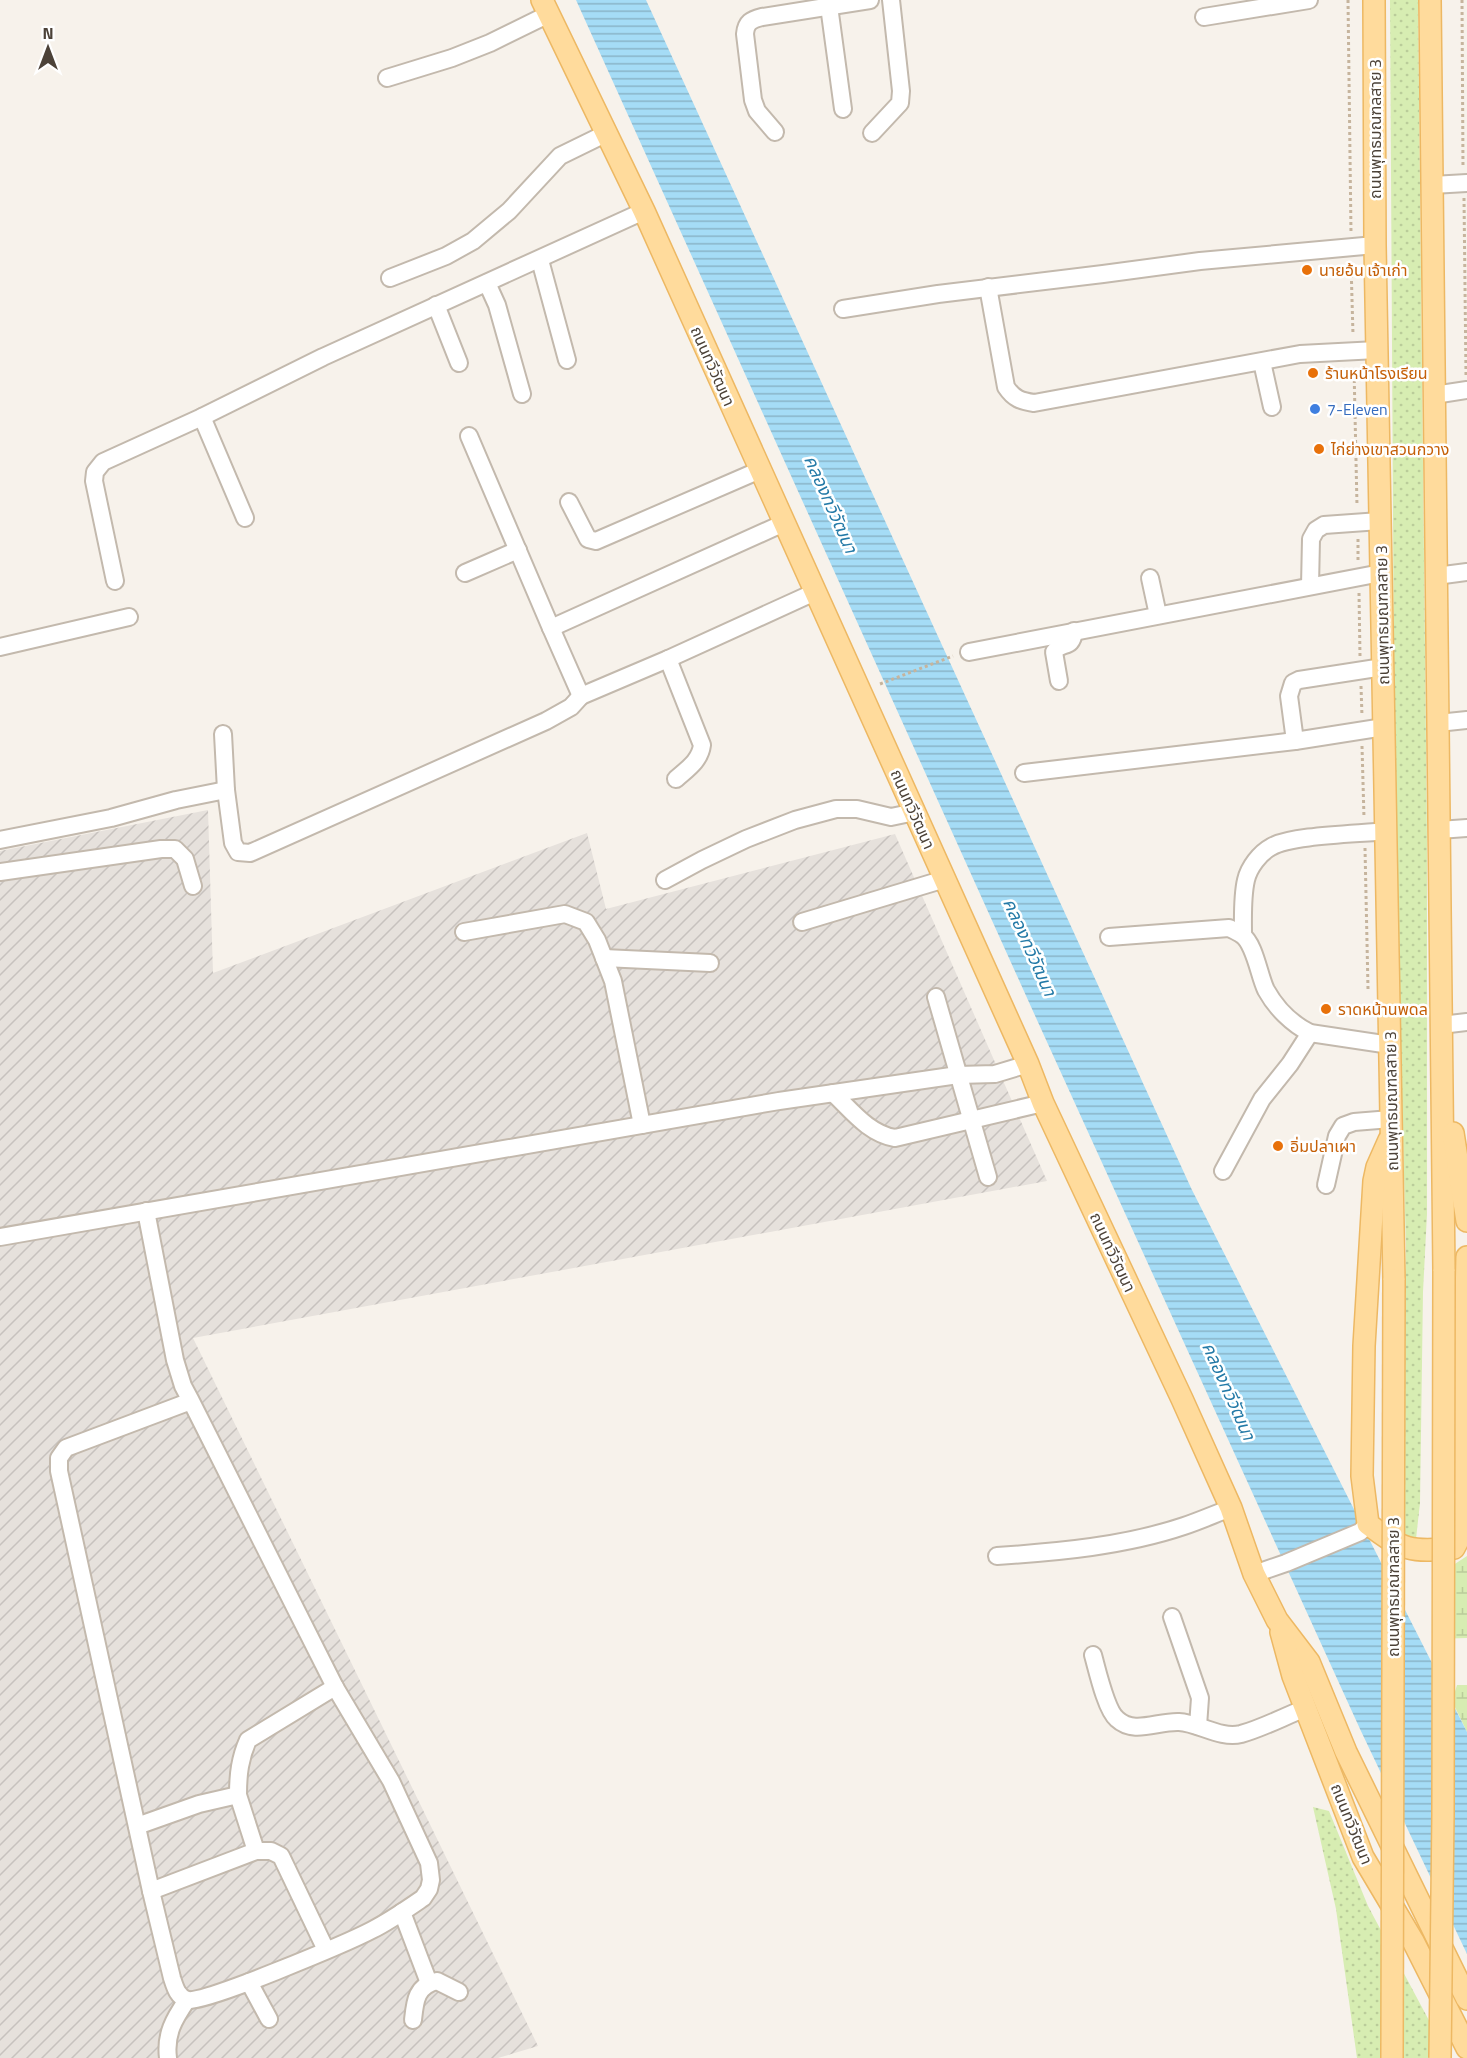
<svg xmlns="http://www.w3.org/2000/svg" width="1467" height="2058" font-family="'Titillium Web','Noto Sans Thai',sans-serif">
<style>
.industrial{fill:url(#industrial-furrows)}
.grass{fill:url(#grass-dots)}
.wetland{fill:url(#wetland-marsh)}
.water{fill:url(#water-rules)}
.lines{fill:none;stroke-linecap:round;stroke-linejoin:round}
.minor-casing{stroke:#c3b9ad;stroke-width:20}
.major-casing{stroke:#edb863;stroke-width:24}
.path{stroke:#c6b49d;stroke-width:3;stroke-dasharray:3 3;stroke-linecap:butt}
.minor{stroke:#fff;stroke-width:16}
.major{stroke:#ffdb9c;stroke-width:21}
.major-bridge-casing{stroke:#edb863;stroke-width:24;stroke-linecap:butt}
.major-bridge{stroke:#ffdb9c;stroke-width:21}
.food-dot{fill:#e8710a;stroke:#fff;stroke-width:2}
.shop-dot{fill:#3f7fe0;stroke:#fff;stroke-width:2}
.labels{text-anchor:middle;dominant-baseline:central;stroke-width:5;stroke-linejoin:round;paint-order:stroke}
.street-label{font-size:16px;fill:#4c4238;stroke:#fff}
.food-label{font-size:16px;fill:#c56008;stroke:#fff;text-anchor:start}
.shop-label{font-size:16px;fill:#366cbe;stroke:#fff;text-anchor:start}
.water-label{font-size:18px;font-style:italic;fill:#247aa7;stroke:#fff}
</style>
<defs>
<pattern id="industrial-furrows" width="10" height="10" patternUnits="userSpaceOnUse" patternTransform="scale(1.5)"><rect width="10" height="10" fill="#e6e1dc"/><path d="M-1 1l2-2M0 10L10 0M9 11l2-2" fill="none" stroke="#c7c2be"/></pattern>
<pattern id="grass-dots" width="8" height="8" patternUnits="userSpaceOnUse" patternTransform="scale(1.5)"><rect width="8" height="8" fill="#d7edb2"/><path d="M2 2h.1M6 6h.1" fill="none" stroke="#bacc9a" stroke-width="1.8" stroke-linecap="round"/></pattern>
<pattern id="wetland-marsh" width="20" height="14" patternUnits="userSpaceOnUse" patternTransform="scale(1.5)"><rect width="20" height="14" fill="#d7edb2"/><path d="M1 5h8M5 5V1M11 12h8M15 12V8" fill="none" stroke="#bacc9a"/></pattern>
<pattern id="water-rules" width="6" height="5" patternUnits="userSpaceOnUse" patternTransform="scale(1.5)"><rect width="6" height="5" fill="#a5dcf6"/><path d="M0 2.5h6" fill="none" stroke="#89b4c8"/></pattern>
</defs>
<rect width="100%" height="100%" fill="#f7f2eb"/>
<polygon class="industrial" points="208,810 213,973 587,833 606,909 895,834 1047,1181 193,1338 538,2046 498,2058 0,2058 0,851"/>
<g class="grass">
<polygon points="1390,0 1418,0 1427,840 1427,1214 1423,1292 1420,1503 1416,1539 1401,1537 1406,1246 1395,859"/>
<polygon points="1313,1807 1329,1811 1368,1906 1449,2058 1357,2058 1336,1909"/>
</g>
<g class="wetland">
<polygon points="1467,1556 1467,1638 1434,1639 1435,1577"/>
<polygon points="1457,1685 1467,1685 1467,1732 1452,1701"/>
</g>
<polygon class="water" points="576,0 646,0 1192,1190 1467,1732 1467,1954 1360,1729 1037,1020"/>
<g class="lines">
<g class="minor-casing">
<g id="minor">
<polyline points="829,6 843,109"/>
<polyline points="1204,17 1309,0"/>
<polyline points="387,78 452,58 490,43 549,14"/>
<path d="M775,132L757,111L753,100L745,34C746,22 751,20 762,17L870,0"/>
<polyline points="872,133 900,103 901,91 891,0"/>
<polyline points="1432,185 1467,183"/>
<polyline points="540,260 567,360"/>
<polyline points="390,278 446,256 473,241 509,211 560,156 607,133"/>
<polyline points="487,283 497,305 522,394"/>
<path d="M988,287L1006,387C1014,399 1021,401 1034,403L1300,354L1377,350"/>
<polyline points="436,305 459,363"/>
<polyline points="843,309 938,294 1103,274 1200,261 1375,245"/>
<polyline points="1262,362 1272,407"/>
<polyline points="1434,395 1467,390"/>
<polyline points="202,417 323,357 644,211"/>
<polyline points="469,436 551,628 784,523"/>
<polyline points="569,502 588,539 596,541 760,470"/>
<polyline points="465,573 518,550"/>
<polyline points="1436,576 1467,572"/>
<polyline points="1150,578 1158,615"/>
<polyline points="115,581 94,481 95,472 103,462 202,417 245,518"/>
<polyline points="1310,586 1311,539 1316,530 1324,525 1380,521"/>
<polyline points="551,628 581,696 668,659 815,592"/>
<polyline points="0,647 129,617"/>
<polyline points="969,652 1381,573"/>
<path d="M668,659L702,745C700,761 687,769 676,779"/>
<path d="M1059,681L1054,652C1062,640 1072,651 1074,631"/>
<polyline points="1438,723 1467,720"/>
<polyline points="223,734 226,790"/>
<polyline points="1295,741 1289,696 1293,683 1299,680 1383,667"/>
<polyline points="1024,773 1295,741 1384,727"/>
<polyline points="1439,830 1467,828"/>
<polyline points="0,840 111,818 176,800 226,790 233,843 238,852 250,853 546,721 571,707 581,696"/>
<polyline points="0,872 161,849 175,849 185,859 193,886"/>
<polyline points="665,880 702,860 746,839 795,820 836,809 857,809 891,817 915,812"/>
<polyline points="802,922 945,879"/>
<polyline points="464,932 565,914 586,922 597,940 613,981 642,1125"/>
<path d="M1243,935C1243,917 1242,897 1246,880C1249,867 1260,853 1271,847C1290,835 1360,834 1386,831"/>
<path d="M1109,937L1229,928C1233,930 1238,932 1242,935C1255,944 1259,976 1266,990C1276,1008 1292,1024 1310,1033L1390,1045"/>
<polyline points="604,958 710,963"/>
<polyline points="936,997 988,1177"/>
<polyline points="1441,1025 1467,1022"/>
<path d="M833,1093C851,1110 869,1134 895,1138L1043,1103"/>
<polyline points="1223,1171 1262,1099 1290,1064 1310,1033"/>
<polyline points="1326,1185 1337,1136 1343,1126 1354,1122 1391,1119"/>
<path d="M146,1211L175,1360L183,1386L191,1401L66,1448L59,1458V1471L151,1891L172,1978C175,1987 177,1996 187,2000C201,2005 351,1941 372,1930C390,1921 407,1909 423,1898L429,1889L431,1880L429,1863L391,1781L335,1687L191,1401"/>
<polyline points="0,1237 779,1101 958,1075 995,1074 1028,1064"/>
<path d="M997,1556C1058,1552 1125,1546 1184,1526C1199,1521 1215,1514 1231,1508"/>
<polyline points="1254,1574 1286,1563 1360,1532 1368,1524"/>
<polyline points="1172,1617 1200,1698 1198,1726"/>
<path d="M1093,1655C1097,1669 1106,1710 1117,1719C1134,1735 1157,1721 1179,1722C1199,1723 1220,1739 1241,1734C1263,1728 1285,1716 1306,1708"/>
<path d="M238,1795C238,1774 240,1758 248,1740L335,1687"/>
<polyline points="137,1826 199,1804 238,1795 256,1851 151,1891"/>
<polyline points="256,1851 271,1851 281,1856 326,1950"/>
<polyline points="402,1912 429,1983"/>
<polyline points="249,1982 269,2019"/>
<path d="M413,2020C415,2001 416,1986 437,1981L459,1992"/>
<path d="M168,2058C165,2034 174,2019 187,2000"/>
</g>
</g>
<g class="major-casing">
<g id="major">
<polyline points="542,0 644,211 1028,1064 1043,1103 1182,1399 1231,1508 1254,1574 1277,1620 1309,1662 1346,1752 1467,1999"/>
<polyline points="1374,0 1375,245 1394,1280"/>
<polyline points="1430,0 1444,1271"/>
<polyline points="1453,1133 1467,1221"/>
<path d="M1389,1140L1377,1167L1374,1181L1364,1346L1362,1476L1368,1524C1402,1550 1411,1553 1454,1548L1463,1531L1464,1522L1463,1423L1467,1257"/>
<polyline points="1281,1632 1293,1676 1363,1857 1413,1941 1467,2048"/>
</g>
</g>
<g class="path">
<polyline points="1348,0 1351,233"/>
<polyline points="1462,0 1463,168"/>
<polyline points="1464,198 1466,375"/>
<polyline points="1351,263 1353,335"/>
<polyline points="1354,368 1357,506"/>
<polyline points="1358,539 1358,563"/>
<polyline points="1359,593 1360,656"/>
<polyline points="880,684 953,656"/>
<polyline points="1361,686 1362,716"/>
<polyline points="1362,746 1364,818"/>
<polyline points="1365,848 1368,989"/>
</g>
<use href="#minor" class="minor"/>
<use href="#major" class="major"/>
<g class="major-bridge-casing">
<g id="major-bridge">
<polyline points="1392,2058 1394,1280"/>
<polyline points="1440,2058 1443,1814 1444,1271"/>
</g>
</g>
<use href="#major-bridge" class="major-bridge"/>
</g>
<g class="food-dot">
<circle cx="1307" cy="270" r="6"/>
<circle cx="1313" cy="373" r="6"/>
<circle cx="1319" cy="449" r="6"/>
<circle cx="1326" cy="1009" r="6"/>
<circle cx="1278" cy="1146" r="6"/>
</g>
<circle class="shop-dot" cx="1315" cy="409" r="6"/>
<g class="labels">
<g class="street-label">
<text transform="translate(1375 129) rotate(-90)">ถนนพุทธมณฑลสาย 3</text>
<text transform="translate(713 366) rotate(66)">ถนนทวีวัฒนา</text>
<text transform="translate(1382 615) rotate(-91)">ถนนพุทธมณฑลสาย 3</text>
<text transform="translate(913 809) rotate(66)">ถนนทวีวัฒนา</text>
<text transform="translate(1391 1101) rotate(-91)">ถนนพุทธมณฑลสาย 3</text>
<text transform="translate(1113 1252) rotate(65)">ถนนทวีวัฒนา</text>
<text transform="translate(1393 1587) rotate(-90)">ถนนพุทธมณฑลสาย 3</text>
<text transform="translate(1352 1824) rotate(68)">ถนนทวีวัฒนา</text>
</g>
<g class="food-label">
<text x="1319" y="270">นายอ้น เจ้าเก่า</text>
<text x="1325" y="373">ร้านหน้าโรงเรียน</text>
<text x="1331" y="449">ไก่ย่างเขาสวนกวาง</text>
<text x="1338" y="1009">ราดหน้านพดล</text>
<text x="1290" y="1146">อิ่มปลาเผา</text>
</g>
<g class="shop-label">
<text x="1327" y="409">7-Eleven</text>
</g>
<g class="water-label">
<text transform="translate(831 504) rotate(66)">คลองทวีวัฒนา</text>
<text transform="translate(1030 947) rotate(66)">คลองทวีวัฒนา</text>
<text transform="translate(1229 1391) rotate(66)">คลองทวีวัฒนา</text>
</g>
</g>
<g transform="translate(48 48)" stroke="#ffffff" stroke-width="4.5" paint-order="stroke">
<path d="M0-4.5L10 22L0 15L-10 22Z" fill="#4c4238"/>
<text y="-9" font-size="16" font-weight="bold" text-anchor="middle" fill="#4c4238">N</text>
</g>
</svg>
